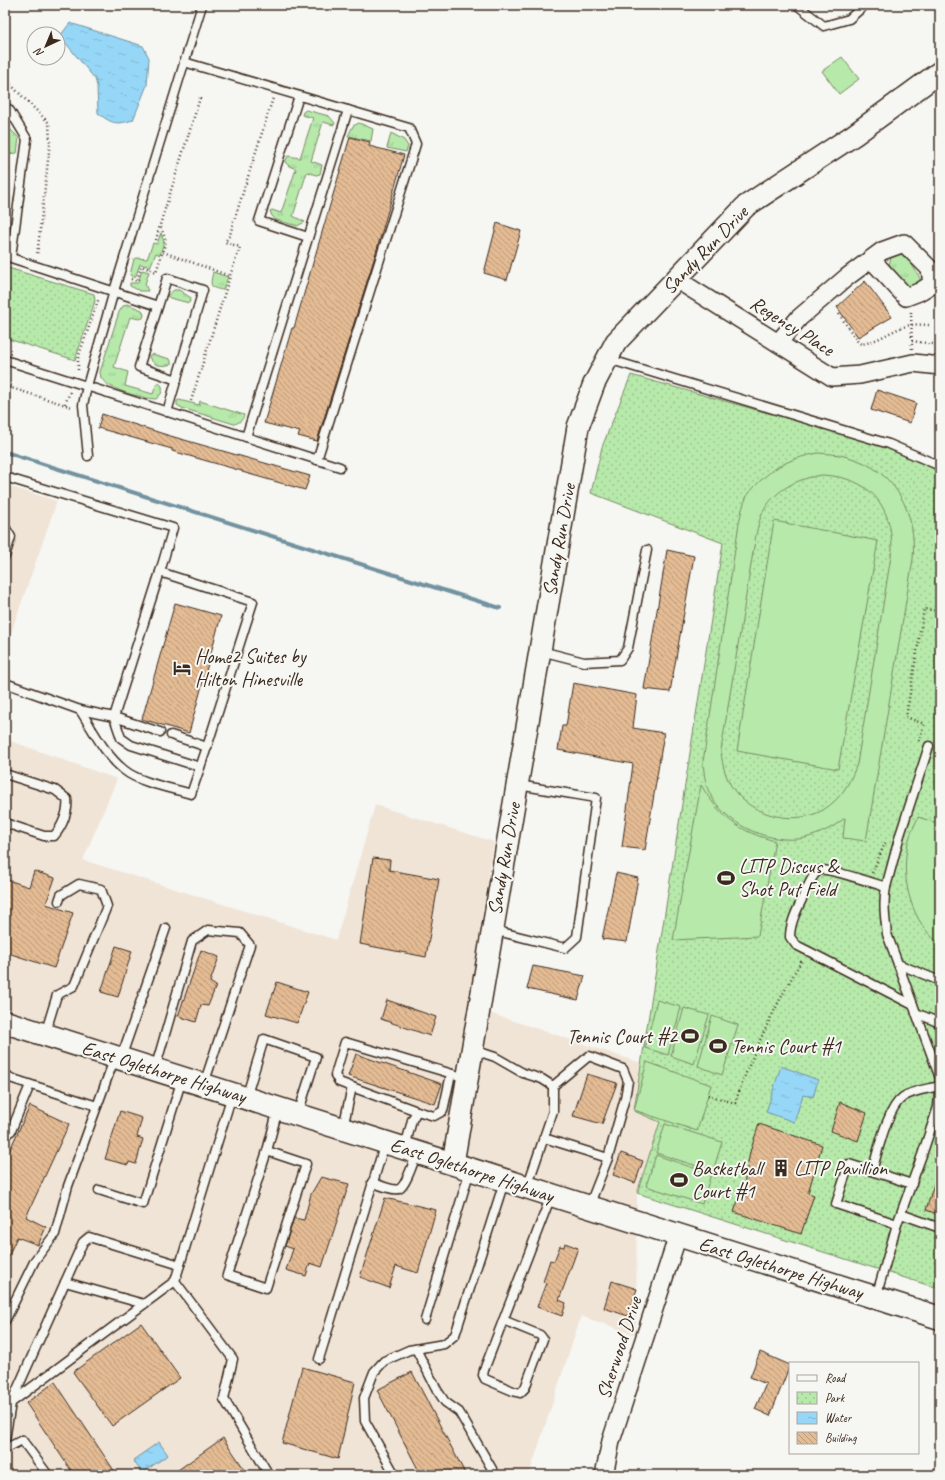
<svg xmlns="http://www.w3.org/2000/svg" width="945" height="1480" font-family="Caveat,sans-serif">
<style>
.built{fill:#f0e4d6}
.grass{fill:url(#grass-tufts);stroke:#788a64}
.park{fill:url(#park-dots);stroke:#788a64}
.pitch{fill:#b6e9aa;stroke:#788a64;fill-rule:evenodd}
.water{fill:url(#water-ripples);stroke:#7292a0}
.lines{fill:none;stroke-linecap:round;stroke-linejoin:round}
.stream{stroke:#7292a0;stroke-width:4}
.building{fill:url(#building-back-hatch);stroke:#3b2a1e}
.service-casing{stroke:#3b2a1e;stroke-width:11}
.minor-casing{stroke:#3b2a1e;stroke-width:20}
.tertiary-casing{stroke:#3b2a1e;stroke-width:24}
.trunk-casing{stroke:#3b2a1e;stroke-width:25}
.path{stroke:#3b2a1e;stroke-width:2.5;stroke-dasharray:1 3;stroke-linecap:butt}
.service{stroke:#f6f6f2;stroke-width:8}
.minor{stroke:#f6f6f2;stroke-width:17}
.tertiary{stroke:#f6f6f2;stroke-width:21}
.trunk{stroke:#f6f6f2;stroke-width:22}
.labels{text-anchor:middle;dominant-baseline:central;stroke-width:4;stroke-linejoin:round;paint-order:stroke}
.street-label{font-size:20px;fill:#3b2a1e;stroke:#f6f6f2}
.poi-label{font-size:20px;fill:#3b2a1e;stroke:#f6f6f2;text-anchor:start}
</style>
<defs>
<pattern id="grass-tufts" width="24" height="20" patternUnits="userSpaceOnUse"><rect width="24" height="20" fill="#b6e9aa"/><path d="M3 7l-1-3M5 7V3M7 7l1-3M15 17l-1-3M17 17v-4M19 17l1-3" fill="none" stroke="#9dc892"/></pattern>
<pattern id="park-dots" width="8" height="8" patternUnits="userSpaceOnUse"><rect width="8" height="8" fill="#b6e9aa"/><path d="M2 2h.1M6 6h.1" fill="none" stroke="#9dc892" stroke-width="1.8" stroke-linecap="round"/></pattern>
<pattern id="water-ripples" width="26" height="14" patternUnits="userSpaceOnUse"><rect width="26" height="14" fill="#96d7f7"/><path d="M2 4q2-2 4 0t4 0M15 11q2-2 4 0t4 0" fill="none" stroke="#82b9d3"/></pattern>
<pattern id="building-back-hatch" width="6" height="6" patternUnits="userSpaceOnUse"><rect width="6" height="6" fill="#e3bb94"/><path d="M-1 5l2 2M0 0l6 6M5-1l2 2" fill="none" stroke="#b99878"/></pattern>
</defs>
<rect width="100%" height="100%" fill="#f6f6f2"/>
<filter id="ink" filterUnits="userSpaceOnUse"><feTurbulence type="fractalNoise" baseFrequency=".025" numOctaves="2"/><feDisplacementMap in="SourceGraphic" scale="8" xChannelSelector="R" yChannelSelector="G"/><feConvolveMatrix kernelMatrix="1 2 1 2 8 2 1 2 1" color-interpolation-filters="sRGB"/></filter>
<g filter="url(#ink)">
<g class="built">
<polygon points="5,485 57,501 5,650"/>
<polygon points="5,739 117,779 83,860 336,940 375,805 494,842 468,1006 641,1063 634,1111 660,1122 637,1193 636,1335 581,1316 529,1475 11,1475 5,1466"/>
</g>
<g class="grass">
<polygon points="306,110 329,116 335,123 334,125 323,122 311,161 322,165 320,174 316,175 307,172 293,216 305,222 297,226 276,220 272,216 270,211 272,210 281,213 296,169 289,166 285,162 288,156 300,158 313,118 302,115 303,112"/>
<polygon points="359,123 373,129 371,141 348,136 353,126"/>
<polygon points="8,127 19,138 17,153 6,154 5,157 5,129"/>
<polygon points="391,133 404,140 408,146 406,152 387,148"/>
<polygon points="161,233 164,242 160,255 156,253 150,267 140,264 135,278 130,275 134,259 137,258 147,259 153,243 157,244"/>
<polygon points="900,253 908,258 920,278 920,282 911,289 897,278 889,265 891,257"/>
<polygon points="142,270 149,272 145,284 148,291 140,291 130,286 130,283 138,283"/>
<path d="M213,272L228,277L223,290C209,288 210,285 213,272Z"/>
<polygon points="174,290 179,290 191,298 189,303 170,298 167,296"/>
<path d="M127,304L142,310L144,315L143,318L139,319L130,317L114,367L128,372L125,386L153,394L156,385L159,383L162,386C163,392 161,395 156,399C141,398 109,390 101,378L100,372L119,312L123,306Z"/>
<path d="M151,354L170,359L171,361V364C163,367 153,366 149,357Z"/>
<path d="M179,400L199,405L200,401L244,415C243,420 239,423 234,424L182,408L177,405V401Z"/>
</g>
<g class="park">
<polygon points="5,267 94,294 95,301 75,360 5,338"/>
<polygon points="631,375 940,461 940,1289 637,1193 660,1122 634,1111 634,1110 723,543 591,493 602,447"/>
</g>
<g class="pitch">
<polygon points="842,57 859,79 839,94 822,71"/>
<path d="M818,453C828,454 839,454 848,457C896,470 917,513 913,559L866,841L843,838L845,818C831,829 815,837 798,839C764,842 724,823 709,792C705,783 704,773 703,762L739,523C741,513 743,504 747,496C751,490 757,484 762,479C780,463 794,458 818,453ZM822,475C869,477 892,504 892,550L857,764C850,783 841,799 823,810C797,825 758,817 738,795C727,783 722,767 721,750L755,540C757,530 759,519 764,510C776,489 799,478 822,475Z"/>
<polygon points="774,521 878,541 838,769 737,751"/>
<path d="M701,785C721,818 738,831 775,841L758,936L673,940Z"/>
<path d="M918,817L940,824V944C912,923 901,882 907,849C908,838 914,827 918,817Z"/>
<polygon points="657,1000 681,1007 668,1055 645,1048"/>
<polygon points="684,1008 709,1015 694,1064 671,1056"/>
<polygon points="712,1016 738,1025 722,1075 698,1066"/>
<polygon points="647,1062 711,1085 697,1131 634,1110"/>
<polygon points="665,1124 722,1142 713,1171 656,1153"/>
<polygon points="656,1155 711,1174 702,1204 646,1186"/>
</g>
<g class="water">
<path d="M70,23L143,46L149,58L147,85L133,120C116,125 112,124 98,113L97,86L95,79L60,36Z"/>
<polygon points="781,1066 818,1080 813,1097 803,1095 794,1122 766,1112"/>
<polygon points="159,1442 168,1455 142,1473 133,1460"/>
</g>
<g class="lines">
<polyline class="stream" points="5,452 500,608"/>
</g>
<g class="building">
<polygon points="350,137 370,142 369,146 404,155 375,256 317,441 298,436 300,432 264,423 292,328 294,328 308,280"/>
<polygon points="497,223 521,231 507,280 484,273"/>
<polygon points="865,281 892,317 858,337 837,307"/>
<polygon points="877,390 916,403 910,423 871,410"/>
<polygon points="102,414 167,435 310,476 305,490 242,472 242,471 172,451 172,449 98,428"/>
<polygon points="667,550 694,556 670,692 644,689"/>
<polygon points="175,603 221,616 189,733 142,719"/>
<polygon points="573,683 637,695 633,728 664,733 645,850 622,847 633,764 558,750 562,726 566,726"/>
<polygon points="373,858 390,860 389,870 439,879 426,957 360,944"/>
<polygon points="34,871 55,878 46,904 73,913 54,968 5,952 5,879 29,887"/>
<polygon points="616,873 638,878 627,942 602,939"/>
<polygon points="116,946 132,951 118,997 101,992"/>
<polygon points="201,950 219,957 210,982 216,986 208,1006 201,1005 196,1022 178,1016"/>
<polygon points="533,966 585,976 578,1000 527,989"/>
<polygon points="277,982 308,992 297,1023 266,1014"/>
<polygon points="387,1000 436,1017 430,1036 381,1019"/>
<polygon points="356,1054 442,1084 435,1104 348,1076"/>
<polygon points="587,1074 617,1083 602,1124 573,1116"/>
<polygon points="840,1102 867,1113 858,1141 831,1131"/>
<polygon points="30,1106 69,1124 26,1217 46,1227 38,1245 17,1237 5,1263 5,1160"/>
<polygon points="120,1111 142,1118 137,1137 143,1139 136,1164 129,1162 128,1165 105,1159"/>
<polygon points="759,1124 822,1145 808,1193 814,1195 801,1234 734,1212 744,1184 750,1152"/>
<polygon points="621,1153 643,1161 635,1183 613,1175"/>
<polygon points="937,1174 940,1174 940,1215 926,1210"/>
<polygon points="321,1177 349,1184 322,1267 310,1263 306,1276 286,1270 293,1249 285,1246 294,1218 304,1220 311,1194"/>
<polygon points="385,1198 436,1210 418,1273 396,1266 389,1288 360,1277"/>
<polygon points="565,1243 578,1248 559,1300 566,1303 562,1316 537,1307 546,1283 543,1282 550,1260 554,1261 560,1246 564,1247"/>
<polygon points="612,1281 637,1289 628,1316 604,1308"/>
<polygon points="141,1323 180,1378 112,1426 73,1372"/>
<polygon points="760,1352 790,1365 770,1416 755,1409 766,1384 750,1377"/>
<polygon points="302,1367 355,1382 338,1459 282,1443"/>
<polygon points="412,1372 466,1475 421,1475 377,1390"/>
<polygon points="55,1382 117,1475 74,1475 26,1403"/>
<polygon points="223,1438 245,1470 237,1475 171,1475"/>
</g>
<g class="lines">
<g class="service-casing">
<g id="service">
<polyline points="797,5 824,26 849,19 865,5"/>
<polyline points="184,62 409,128 416,144 317,460"/>
<polyline points="299,96 259,221 308,237"/>
<polyline points="5,106 10,111 27,139 11,257"/>
<polyline points="5,256 158,306"/>
<polyline points="608,359 889,444 940,466"/>
<polyline points="5,360 340,467"/>
<polyline points="167,412 203,290 167,278 139,367 177,380"/>
<polyline points="246,437 348,110"/>
<polyline points="88,456 83,405 87,386 114,291 202,5"/>
<polyline points="5,477 173,528 160,572"/>
<polyline points="5,527 11,537 5,556"/>
<polyline points="541,651 584,662 620,660 628,648 647,550"/>
<polyline points="5,683 80,710 114,717 160,732"/>
<path d="M80,710C93,730 105,755 124,770C140,783 171,788 191,794L207,747"/>
<polyline points="171,735 207,747 253,602 160,572 114,717 121,738 131,745 200,767"/>
<path d="M5,774L55,790L67,799C69,811 62,827 54,836H44L5,823"/>
<path d="M886,887C875,884 825,866 818,871C811,876 807,889 803,897C797,910 790,923 790,937L796,945L808,951L913,1005"/>
<polyline points="493,930 565,948 577,937 596,798 518,785"/>
<polyline points="898,964 940,981"/>
<polyline points="916,1013 940,1023"/>
<polyline points="45,1034 57,995 74,986 107,906 101,889 79,884 61,895 59,901"/>
<polyline points="474,1050 495,1057 523,1073 542,1079 553,1086 553,1111 527,1187"/>
<polyline points="121,1058 166,928"/>
<polyline points="155,1069 192,941 208,930 240,933 250,945 204,1084"/>
<polyline points="5,1073 10,1078 97,1106"/>
<polyline points="553,1086 589,1056 623,1069 628,1081 625,1098 608,1158 589,1206"/>
<polyline points="352,1087 417,1111"/>
<polyline points="232,1095 175,1281 233,1359 224,1399 269,1475"/>
<polyline points="246,1098 264,1039 316,1057 298,1114"/>
<polyline points="343,1128 352,1087 339,1082 335,1075 345,1042 466,1078"/>
<polyline points="5,1135 11,1131 30,1085"/>
<polyline points="544,1138 608,1158"/>
<polyline points="405,1148 412,1120 417,1111 434,1116 443,1111 451,1074"/>
<polyline points="267,1151 306,1164 266,1288 227,1275 267,1151 278,1109"/>
<path d="M872,1171C878,1152 887,1108 903,1097C913,1090 928,1089 939,1086"/>
<path d="M372,1182C379,1185 392,1191 399,1189C406,1186 414,1160 417,1153"/>
<polyline points="99,1190 143,1204 182,1079"/>
<polyline points="901,1214 940,1228"/>
<polyline points="897,1224 836,1204 849,1164 912,1184"/>
<polyline points="65,1282 144,1304"/>
<path d="M876,1297L897,1224L922,1155L938,1107L940,1078L887,934C885,918 883,903 886,887L900,835L929,746"/>
<polyline points="425,1320 470,1170"/>
<polyline points="503,1320 540,1335 543,1339 525,1388 520,1393 513,1391 485,1379 483,1375 484,1370 551,1196"/>
<polyline points="5,1321 35,1260 55,1234 68,1186 115,1057"/>
<polyline points="416,1349 437,1390 445,1402 459,1412 492,1469 494,1475"/>
<polyline points="319,1359 385,1143"/>
<polyline points="12,1402 175,1281"/>
<polyline points="5,1440 11,1403 83,1242 89,1237 180,1265"/>
<polyline points="5,1449 22,1440 48,1475"/>
<polyline points="395,1475 365,1421 364,1398 374,1372 384,1361 409,1350 444,1344 455,1335 504,1182"/>
</g>
</g>
<g class="minor-casing">
<g id="minor">
<polyline points="676,279 832,377 860,375 913,363 940,366"/>
<polyline points="778,343 799,318 847,277 882,251 904,243 930,269 932,284 919,292 906,297 871,259"/>
<polyline points="604,1475 611,1441 678,1235"/>
</g>
</g>
<g class="tertiary-casing">
<polyline id="tertiary" points="453,1163 578,427 594,384 616,342 746,206 854,135 940,72"/>
</g>
<g class="trunk-casing">
<polyline id="trunk" points="5,1022 940,1318"/>
</g>
<g class="path">
<polyline points="5,79 49,123 50,143 37,256"/>
<polyline points="156,240 160,225"/>
<polyline points="163,252 230,276 240,247 225,242 230,235 233,224 273,98"/>
<polyline points="131,279 137,281 141,266 156,272 166,241 160,225 201,95"/>
<polyline points="911,312 912,349"/>
<path d="M839,314L858,342L861,344C879,342 893,328 911,325C917,324 924,325 930,325"/>
<polyline points="912,341 940,345"/>
<polyline points="78,370 78,358 99,298"/>
<polyline points="5,386 72,407"/>
<polyline points="191,401 230,276"/>
<polyline points="65,404 70,392"/>
<polyline points="919,741 924,724 906,717 924,609 940,611"/>
<polyline points="872,873 886,841"/>
<path d="M708,1095L735,1103C752,1053 775,1006 802,960"/>
</g>
<use href="#service" class="service"/>
<use href="#minor" class="minor"/>
<use href="#tertiary" class="tertiary"/>
<use href="#trunk" class="trunk"/>
</g>
</g>
<defs>
<g id="hotel-bare" transform="scale(1.38)"><path d="M-6-4.5h1.5V1H6V5H4.5V3h-9V5H-6ZM-4 0a1.8 1.8 0 1 1 3.6 0ZM.5 0V-2.5h3Q6-2.5 6 0Z" fill="#3b2a1e" stroke="#f6f6f2" stroke-width="2.5" paint-order="stroke"/></g>
<g id="stadium-bare" transform="scale(1.38)"><path d="M0-5a6.5 5 0 1 0 0 10a6.5 5 0 1 0 0-10ZM-3.5-1.8h7v3.6h-7Z" fill="#3b2a1e" stroke="#f6f6f2" stroke-width="2.5" paint-order="stroke"/></g>
<g id="building-bare" transform="scale(1.38)"><path d="M-4-6H4V6H1V3H-1V6H-4ZM-2.5-4.3h1.7v1.8h-1.7ZM.8-4.3h1.7v1.8H.8ZM-2.5-1h1.7V.8h-1.7ZM.8-1h1.7V.8H.8Z" fill="#3b2a1e" stroke="#f6f6f2" stroke-width="2.5" paint-order="stroke"/></g>
</defs>
<g fill-rule="evenodd">
<use href="#hotel-bare" x="182" y="668"/>
<use href="#stadium-bare" x="726" y="878"/>
<use href="#stadium-bare" x="690" y="1036"/>
<use href="#stadium-bare" x="718" y="1046"/>
<use href="#building-bare" x="781" y="1168"/>
<use href="#stadium-bare" x="679" y="1180"/>
</g>
<g class="labels">
<g class="street-label">
<text transform="translate(705 250) rotate(-46)">Sandy Run Drive</text>
<text transform="translate(792 326) rotate(32)">Regency Place</text>
<text transform="translate(559 540) rotate(-80)">Sandy Run Drive</text>
<text transform="translate(504 859) rotate(-80)">Sandy Run Drive</text>
<text transform="translate(164 1072) rotate(17)">East Oglethorpe Highway</text>
<text transform="translate(472 1170) rotate(18)">East Oglethorpe Highway</text>
<text transform="translate(781 1268) rotate(17)">East Oglethorpe Highway</text>
<text transform="translate(619 1348) rotate(-72)">Sherwood Drive</text>
</g>
<g class="poi-label">
<text x="195" y="656">Home2 Suites by<tspan x="195" dy="23">Hilton Hinesville</tspan></text>
<text x="739" y="866">LITP Discus &amp;<tspan x="739" dy="23">Shot Put Field</tspan></text>
<text x="677" y="1036" text-anchor="end">Tennis Court #2</text>
<text x="731" y="1046">Tennis Court #1</text>
<text x="692" y="1168">Basketball<tspan x="692" dy="23">Court #1</tspan></text>
<text x="794" y="1168">LITP Pavillion</text>
</g>
</g>
<rect width="945" height="1480" fill="none" stroke="#f6f6f2" stroke-width="20"/>
<rect x="10" y="10" width="925" height="1460" fill="none" stroke="#3b2a1e" stroke-width="1.5" filter="url(#ink)"/>
<rect x="789" y="1362" width="130" height="92" fill="#f6f6f2" stroke="#aba49d"/>
<rect x="797" y="1375" width="20" height="6" fill="#f6f6f2" stroke="#aba49d"/>
<text x="825" y="1382" font-size="12" fill="#3b2a1e">Road</text>
<rect x="797" y="1392" width="20" height="12" fill="url(#park-dots)" stroke="#aba49d"/>
<text x="825" y="1402" font-size="12" fill="#3b2a1e">Park</text>
<rect x="797" y="1412" width="20" height="12" fill="url(#water-ripples)" stroke="#aba49d"/>
<text x="825" y="1422" font-size="12" fill="#3b2a1e">Water</text>
<rect x="797" y="1432" width="20" height="12" fill="url(#building-back-hatch)" stroke="#aba49d"/>
<text x="825" y="1442" font-size="12" fill="#3b2a1e">Building</text>
<g transform="translate(46 46) rotate(224)"><circle r="19" fill="#f6f6f2" stroke="#aba49d"/>
<path d="M0-3L7 15L0 10L-7 15Z" fill="#3b2a1e"/>
<text y="-6" font-size="11" font-weight="bold" text-anchor="middle" fill="#3b2a1e">N</text>
</g>
</svg>
